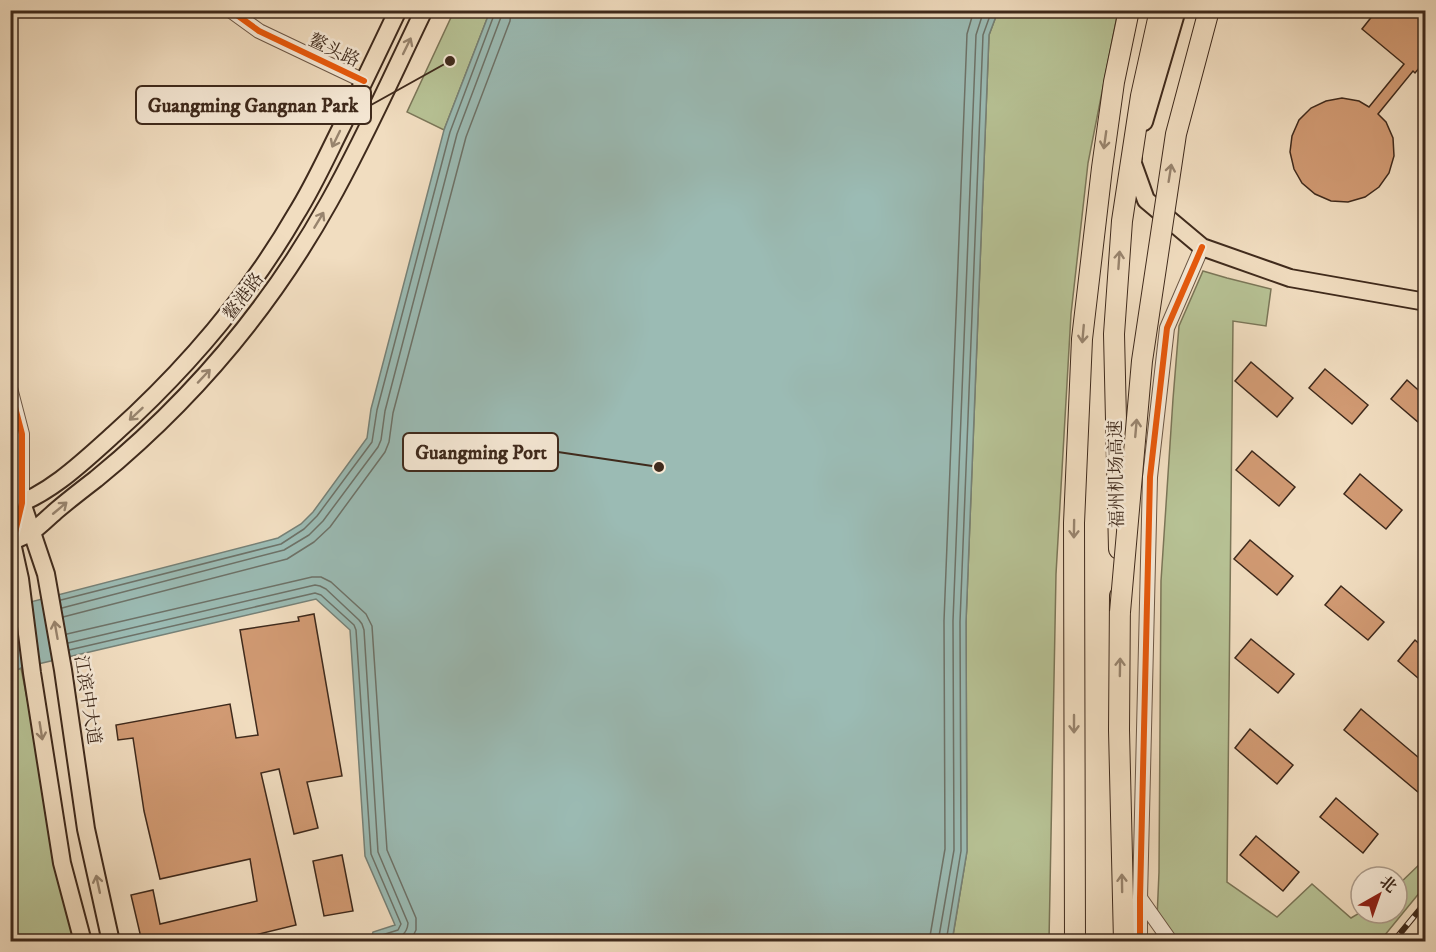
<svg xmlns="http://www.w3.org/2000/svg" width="1436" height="952" font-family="'IM FELL DW Pica','Noto Serif SC',serif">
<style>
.green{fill:#b7c295;stroke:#7b7658;stroke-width:1.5}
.water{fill:#9bbbb4;stroke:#768177;stroke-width:1.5}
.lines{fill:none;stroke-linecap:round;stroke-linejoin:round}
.shore{stroke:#6d7268;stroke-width:1.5}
.building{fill:#d19a73;stroke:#3f2a1c;stroke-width:1.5}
.minor-casing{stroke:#6c5745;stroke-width:16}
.major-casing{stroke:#3f2a1c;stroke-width:20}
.highway-casing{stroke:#3f2a1c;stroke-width:22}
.minor{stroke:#f6e9d6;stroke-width:14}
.major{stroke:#f1ddc0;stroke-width:16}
.highway{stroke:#f1ddc0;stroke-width:20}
.rail-casing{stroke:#3f2a1c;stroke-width:6}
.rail{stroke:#f6e9d6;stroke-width:4;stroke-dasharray:11;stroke-linecap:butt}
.highway-bridge-casing{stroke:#3f2a1c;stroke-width:22;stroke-linecap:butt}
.highway-bridge{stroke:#f1ddc0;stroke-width:20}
.cycleway-casing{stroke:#f6e9d6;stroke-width:10}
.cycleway{stroke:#e8590c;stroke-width:6}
.oneway{stroke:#98846e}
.labels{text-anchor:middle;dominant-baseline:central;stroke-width:5;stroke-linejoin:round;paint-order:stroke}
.street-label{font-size:18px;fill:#3f2a1c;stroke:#f6e9d6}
.leader{fill:none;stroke:#3f2a1c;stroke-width:2}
.callout-dot{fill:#3f2a1c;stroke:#f6e9d6;stroke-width:2}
.callout{fill:#f6e9d6;stroke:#3f2a1c;stroke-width:2}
.callout-label{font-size:20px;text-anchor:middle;font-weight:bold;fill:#3f2a1c}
</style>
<rect width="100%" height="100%" fill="#f1ddc0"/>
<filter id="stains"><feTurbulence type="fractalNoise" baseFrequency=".00333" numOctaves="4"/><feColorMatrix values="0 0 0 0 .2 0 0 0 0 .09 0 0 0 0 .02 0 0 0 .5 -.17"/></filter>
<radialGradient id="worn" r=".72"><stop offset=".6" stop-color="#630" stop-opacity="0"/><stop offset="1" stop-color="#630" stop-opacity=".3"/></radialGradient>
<g class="green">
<polygon points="454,11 490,11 444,130 407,112"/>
<polygon points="998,11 1118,11 1088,163 1071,314 1056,574 1049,941 952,942 967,851 966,622 989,35"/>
<polygon points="1203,271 1227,278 1271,289 1266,326 1233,321 1227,882 1277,917 1312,884 1351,918 1361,912 1361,913 1397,913 1397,886 1425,859 1425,886 1380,941 1156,942 1159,872 1161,581 1173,399 1179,326"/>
<polygon points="21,668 75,941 18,941 10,904 10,673"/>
</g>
<polygon class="water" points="490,11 998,11 989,35 966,622 967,851 952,941 370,941 373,932 395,925 365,856 350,630 316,599 21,668 11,673 11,607 278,538 301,524 313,512 367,438 371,409 444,130"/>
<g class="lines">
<g class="shore">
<polyline points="61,600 281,544 304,529 317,516 372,442 377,410 450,132 494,15 495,10"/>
<polyline points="62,608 284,550 309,535 323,521 378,447 381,440 385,411 457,134 501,17 502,10"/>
<polyline points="63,617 287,559 314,542 330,527 385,452 389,442 393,413 466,137 510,21 511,10"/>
<polyline points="67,634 312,577 321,577 331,582 366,614 372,626 387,850 416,918 416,930 410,942"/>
<path d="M68,643L315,585L320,586L326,589L359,620L362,624L364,630L378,852L408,923C407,936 398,938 388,942"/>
<polyline points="69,650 315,593 321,595 354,625 356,630 371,854 401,924 398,930 379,936 376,942"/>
<polyline points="929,942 945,849 944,621 967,34 974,10"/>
<polyline points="938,942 954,850 953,621 976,35 984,10"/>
<polyline points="946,942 961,851 960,622 983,35 992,10"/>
</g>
</g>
<g class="building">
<polygon points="1377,10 1425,10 1425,61 1415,73 1413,71 1378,114 1386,122 1393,138 1394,156 1389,173 1379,187 1365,197 1348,202 1331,201 1315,194 1302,183 1294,169 1290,152 1292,136 1299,120 1311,108 1326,101 1342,98 1359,101 1369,107 1404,64 1362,29"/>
<polygon points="1251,362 1293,398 1277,417 1235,381"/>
<polygon points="1325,369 1368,405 1352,424 1309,388"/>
<polygon points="1407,380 1425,396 1425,428 1391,399"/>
<polygon points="1252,451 1295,487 1279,506 1236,470"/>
<polygon points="1360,474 1402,510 1386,529 1344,494"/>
<polygon points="1250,540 1293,576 1277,595 1234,559"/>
<polygon points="1341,586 1384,622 1368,640 1325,605"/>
<polygon points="314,614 342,776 307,782 318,828 294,834 279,769 261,773 296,925 226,942 142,942 131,895 153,890 160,924 257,901 250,859 160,879 144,811 133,738 118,740 116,725 230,704 236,738 258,735 240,630 299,621 298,617"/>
<polygon points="1251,639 1294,674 1278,693 1235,658"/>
<polygon points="1415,640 1425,649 1425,684 1398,661"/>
<polygon points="1361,709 1425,763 1425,798 1344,730"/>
<polygon points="1250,729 1293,765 1277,784 1235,748"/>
<polygon points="1336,798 1378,834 1363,853 1320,817"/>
<polygon points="1256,836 1299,872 1283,891 1240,855"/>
<polygon points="342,855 353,911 324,916 313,861"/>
</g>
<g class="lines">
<g class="minor-casing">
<g id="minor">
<polyline points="230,10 259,31 364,81"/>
<polyline points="10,388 22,434 22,503 13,541"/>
<polyline points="1140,898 1171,942"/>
<polyline points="1140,942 1140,898 1150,477 1167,328 1202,247"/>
</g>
</g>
<g class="major-casing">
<g id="major">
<polyline points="1144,122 1177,10"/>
<polyline points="1133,158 1132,161 1146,200 1202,247 1290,278 1426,302"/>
<polyline points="10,467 46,574 63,670 86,829 111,942"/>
<path d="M10,507C49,495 84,461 114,434C185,370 248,297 296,214C313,187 326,158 340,130C360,90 379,50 398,10"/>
<polyline points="10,534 20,579 32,673 62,863 83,942"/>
<path d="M13,541C19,538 27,535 33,531C41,525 49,517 57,510C70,499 83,489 96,479C190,402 270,308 329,202C364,140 393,74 424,10"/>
</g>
</g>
<g class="highway-casing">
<g id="highway">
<polyline points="1119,549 1114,334 1122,221 1141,96 1160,10"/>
<polyline points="1120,596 1119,730 1124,942"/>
<polyline points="1075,942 1074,523 1082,339 1102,168 1114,82 1129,10"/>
</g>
</g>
<use href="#minor" class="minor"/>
<use href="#major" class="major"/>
<use href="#highway" class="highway"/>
<g class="rail-casing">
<polyline id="rail" points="1393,942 1426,902"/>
</g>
<use href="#rail" class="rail"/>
<g class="highway-bridge-casing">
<polyline id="highway-bridge" points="1120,612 1142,361 1176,134 1209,10"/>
</g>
<use href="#highway-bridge" class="highway-bridge"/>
<g class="cycleway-casing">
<g id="cycleway">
<polyline points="230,10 259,31 364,81"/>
<polyline points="10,388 22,434 22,503 13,541"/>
<polyline points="1140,942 1140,898 1150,477 1167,328 1202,247"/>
</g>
</g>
<use href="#cycleway" class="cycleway"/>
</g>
<defs><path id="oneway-shaft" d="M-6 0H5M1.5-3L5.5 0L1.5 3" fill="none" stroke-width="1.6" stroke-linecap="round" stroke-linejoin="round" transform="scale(1.5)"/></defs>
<g class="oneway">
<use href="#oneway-shaft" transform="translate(407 46) rotate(-64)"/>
<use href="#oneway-shaft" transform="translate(336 139) rotate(116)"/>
<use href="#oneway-shaft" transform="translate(1105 140) rotate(98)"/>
<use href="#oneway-shaft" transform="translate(1170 173) rotate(-81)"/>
<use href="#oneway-shaft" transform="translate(319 220) rotate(-59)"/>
<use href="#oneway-shaft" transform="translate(1119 260) rotate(-86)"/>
<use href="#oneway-shaft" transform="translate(1083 334) rotate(95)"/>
<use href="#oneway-shaft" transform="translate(204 376) rotate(-47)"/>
<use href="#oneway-shaft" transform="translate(136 414) rotate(137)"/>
<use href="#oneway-shaft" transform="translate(1136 428) rotate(-85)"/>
<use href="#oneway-shaft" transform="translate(60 508) rotate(-40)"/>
<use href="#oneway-shaft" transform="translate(1074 529) rotate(91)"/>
<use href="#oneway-shaft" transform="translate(56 630) rotate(-100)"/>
<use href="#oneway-shaft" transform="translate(1120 667) rotate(-89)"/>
<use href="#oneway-shaft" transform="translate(1074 724) rotate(90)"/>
<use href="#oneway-shaft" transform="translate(41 731) rotate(81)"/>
<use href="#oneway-shaft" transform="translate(1122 883) rotate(-91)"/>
<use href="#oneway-shaft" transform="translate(98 884) rotate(-102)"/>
</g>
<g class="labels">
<g class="street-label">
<text transform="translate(334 51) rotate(25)">鳌头路</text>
<text transform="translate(244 297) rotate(-53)">鳌港路</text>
<text transform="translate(1117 474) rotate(-91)">福州机场高速</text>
<text transform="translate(87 700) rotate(81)">江滨中大道</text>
</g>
</g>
<path class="leader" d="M450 61L371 105M659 467L558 452"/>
<g class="callout-dot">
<circle cx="450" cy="61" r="6"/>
<circle cx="659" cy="467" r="6"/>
</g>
<g class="callout">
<rect x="136" y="86" width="235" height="38" rx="6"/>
<rect x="403" y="433" width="155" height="38" rx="6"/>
</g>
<g class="callout-label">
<text x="253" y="112">Guangming Gangnan Park</text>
<text x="481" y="459">Guangming Port</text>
</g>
<rect width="1436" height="952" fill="none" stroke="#f1ddc0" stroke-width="36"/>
<rect x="12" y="12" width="1412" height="928" fill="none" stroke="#3f2a1c" stroke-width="3"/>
<rect x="18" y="18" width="1400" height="916" fill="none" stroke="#3f2a1c" stroke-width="1.5"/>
<g transform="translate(1379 895) rotate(40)"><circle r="28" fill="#f6e9d6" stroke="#ad9d8c" stroke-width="1.5"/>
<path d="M0-4.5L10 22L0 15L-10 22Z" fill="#8f2418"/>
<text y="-9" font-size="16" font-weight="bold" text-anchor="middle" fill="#3f2a1c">北</text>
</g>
<rect width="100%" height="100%" filter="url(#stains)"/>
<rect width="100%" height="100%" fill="url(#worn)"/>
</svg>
